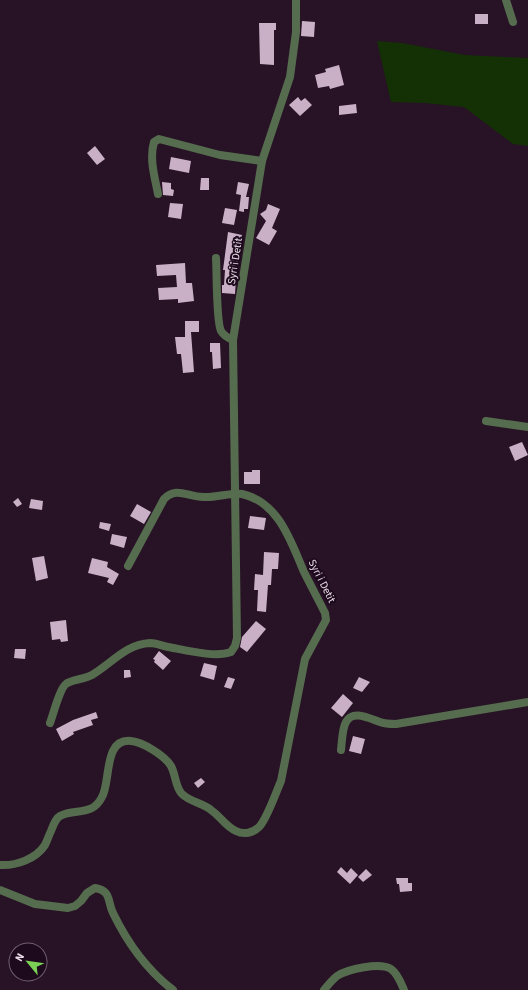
<svg xmlns="http://www.w3.org/2000/svg" width="528" height="990" font-family="'Source Sans 3',sans-serif">
<style>
.green{fill:#143106}
.building{fill:#cab0c7}
.lines{fill:none;stroke-linecap:round;stroke-linejoin:round}
.minor{stroke:#566c4e;stroke-width:8}
.labels{text-anchor:middle;dominant-baseline:central;stroke-width:4;stroke-linejoin:round;paint-order:stroke}
.street-label{font-size:11px;fill:#ecdeea;stroke:#1d0a1c}
</style>
<rect width="100%" height="100%" fill="#271325"/>
<polygon class="green" points="377,41 402,43 465,55 528,58 528,146 513,144 464,107 425,103 391,102"/>
<g class="building">
<rect x="475" y="14" width="13" height="10"/>
<polygon points="302,21 315,22 314,37 301,36"/>
<polygon points="259,23 276,23 276,30 274,30 274,65 260,64"/>
<polygon points="339,65 344,85 330,89 329,86 318,88 315,75 326,72 325,69"/>
<polygon points="298,97 301,101 305,98 312,105 300,116 289,105"/>
<polygon points="356,104 357,113 339,115 339,106"/>
<polygon points="95,146 105,159 97,165 87,153"/>
<polygon points="171,157 191,161 189,173 169,169"/>
<polygon points="201,178 209,178 209,190 200,190"/>
<polygon points="162,182 171,183 171,189 174,190 173,196 163,195"/>
<polygon points="238,182 249,184 246,197 249,197 248,209 244,209 244,212 239,211 241,195 236,194"/>
<polygon points="170,203 183,204 181,219 168,217"/>
<polygon points="268,204 280,209 272,228 277,231 269,245 256,238 266,221 260,214 266,210"/>
<polygon points="225,208 237,210 234,225 222,223"/>
<polygon points="228,232 242,235 235,279 236,279 235,294 222,293 222,285 224,285 225,270 223,270"/>
<polygon points="185,263 186,283 192,283 194,301 178,303 178,299 159,300 158,288 177,287 176,275 157,276 156,265"/>
<polygon points="185,321 199,321 199,332 191,332 194,372 183,373 181,354 177,354 175,337 185,337"/>
<polygon points="210,343 220,343 221,368 213,369 212,352 210,352"/>
<polygon points="522,442 528,455 515,461 509,447"/>
<polygon points="252,470 260,470 260,484 244,484 244,472 252,472"/>
<polygon points="18,498 22,504 17,507 13,502"/>
<polygon points="31,499 43,501 42,510 29,508"/>
<polygon points="137,504 151,512 144,524 130,516"/>
<polygon points="250,516 266,518 264,530 248,528"/>
<polygon points="100,522 111,524 109,531 99,528"/>
<polygon points="112,534 127,537 124,548 110,544"/>
<polygon points="264,552 279,553 278,569 272,569 271,585 268,585 266,612 257,611 258,590 254,590 255,574 263,575"/>
<polygon points="44,556 48,578 36,581 32,558"/>
<polygon points="92,558 108,562 107,567 119,574 113,585 107,582 109,578 88,573"/>
<polygon points="66,620 68,641 61,642 60,639 52,640 50,622"/>
<polygon points="256,621 266,629 247,652 240,647 242,637"/>
<polygon points="15,649 26,649 25,659 14,658"/>
<polygon points="159,651 171,661 163,670 154,662 155,660 153,659"/>
<polygon points="204,663 217,666 214,680 200,676"/>
<polygon points="124,670 130,670 131,677 124,678"/>
<polygon points="228,677 235,679 231,689 224,687"/>
<polygon points="359,677 370,682 362,692 353,688"/>
<polygon points="343,694 353,703 342,717 331,708"/>
<polygon points="96,712 98,718 91,720 93,725 73,732 74,734 62,741 56,729 73,720"/>
<polygon points="353,736 365,739 361,754 349,751"/>
<polygon points="201,778 205,782 198,788 194,783"/>
<polygon points="341,867 347,873 351,868 358,875 350,884 337,872"/>
<polygon points="366,869 372,875 363,882 358,877"/>
<polygon points="396,878 408,878 408,883 412,883 412,891 400,892 399,884 397,884"/>
</g>
<g class="lines">
<g class="minor">
<polyline points="506,0 513,22"/>
<path d="M158,194C155,178 149,159 154,142L159,139L220,155L262,161"/>
<path d="M216,258C217,272 216,321 221,331C224,336 228,338 233,340"/>
<polyline points="486,421 528,427"/>
<path d="M50,723C53,715 60,688 66,684C70,680 85,679 92,675C111,664 126,644 150,643C156,643 162,646 168,647C185,650 215,658 231,652L235,646L237,638L233,340L262,161L290,77L296,32V0"/>
<path d="M341,750C342,742 342,729 346,722C353,709 370,719 380,722C385,724 390,724 396,724L528,702"/>
<path d="M0,865C16,866 36,859 45,845C47,841 49,835 51,831C53,826 55,819 60,816C75,808 92,817 102,797C111,782 103,738 131,741C143,742 165,756 171,766C176,775 175,787 182,794C190,802 203,803 211,810C220,816 226,827 236,831C244,835 253,833 259,827C267,819 276,792 281,781L305,659L326,620L325,613C318,599 311,586 304,572C291,542 279,502 242,494C232,492 216,498 203,497C188,497 176,486 164,499L128,566"/>
<path d="M0,890L35,904L68,908L75,906L81,901L87,893L95,888C112,891 107,901 113,913C127,942 147,970 173,990"/>
<path d="M324,990C328,985 332,980 337,976C348,969 380,962 391,969C398,974 401,983 404,990"/>
</g>
</g>
<g class="labels">
<g class="street-label">
<text transform="translate(235 261) rotate(-81)">Syri i Detit</text>
<text transform="translate(322 581) rotate(63)">Syri i Detit</text>
</g>
</g>
<g transform="translate(28 962) rotate(299)"><circle r="19" fill="#1d0a1c" stroke="#705f6e"/>
<path d="M0-3L7 15L0 10L-7 15Z" fill="#7bd155"/>
<text y="-6" font-size="11" font-weight="bold" text-anchor="middle" fill="#ecdeea">N</text>
</g>
</svg>
